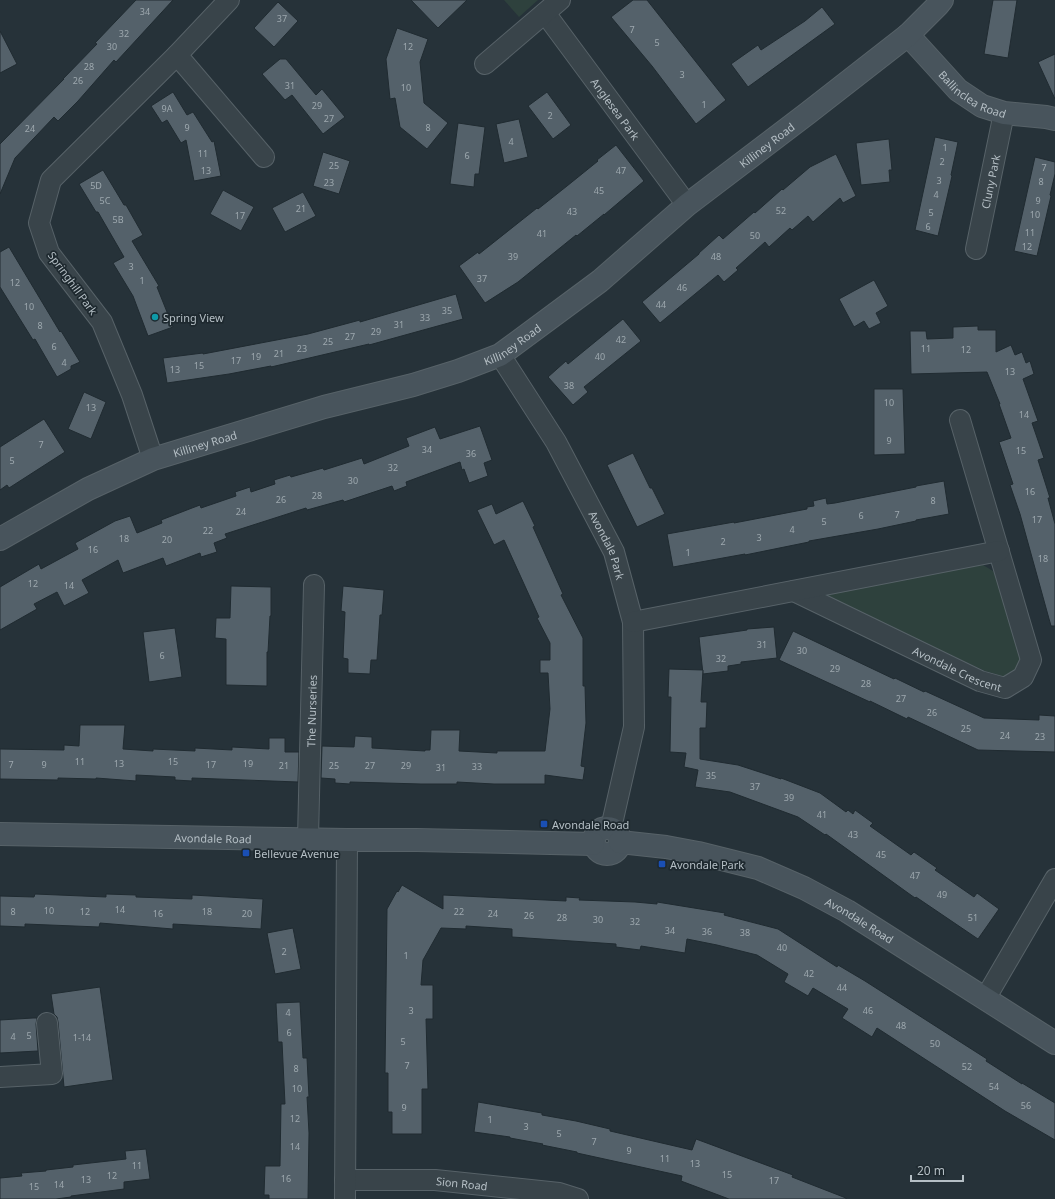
<svg xmlns="http://www.w3.org/2000/svg" width="1055" height="1199" font-family="'Noto Sans',sans-serif">
<style>
.green{fill:#2e413d}
.building{fill:#54616a;stroke:#202b31}
.lines{fill:none;stroke-linecap:round;stroke-linejoin:round}
.street-casing{stroke:#576268;stroke-width:22}
.secondary-casing{stroke:#576268;stroke-width:24}
.street{stroke:#39444a;stroke-width:20}
.secondary{stroke:#48545c;stroke-width:22}
.culture-dot{fill:#0f9aa8;stroke:#1e292f;stroke-width:1.5}
.transit-dot{fill:#1a4fb4;stroke:#1e292f;stroke-width:1.5}
.labels{text-anchor:middle;dominant-baseline:central;stroke-width:3.5;stroke-linejoin:round;paint-order:stroke}
.number-label{font-size:9px;fill:#9da8ae}
.street-label{font-size:11px;fill:#b5bfc5;stroke:#1e292f}
.poi-label{font-size:11px;fill:#b5bfc5;stroke:#1e292f;text-anchor:start}
</style>
<rect width="100%" height="100%" fill="#263239"/>
<g class="green">
<polygon points="504,0 538,0 519,17"/>
<polygon points="983,565 993,571 1001,585 1026,660 1019,672 1005,677 985,671 819,594"/>
</g>
<g class="building">
<polygon points="136,0 173,0 116,62 114,60 78,101 58,121 54,117 15,158 0,194 0,144 64,79 63,79 97,44 95,43"/>
<polygon points="411,0 467,0 438,28"/>
<polygon points="633,0 647,0 726,100 696,124 652,66 611,17"/>
<polygon points="993,0 1017,0 1008,58 984,54"/>
<polygon points="278,2 298,21 274,47 254,28"/>
<polygon points="822,7 835,24 748,87 731,64 758,45 761,50 805,21"/>
<polygon points="397,28 428,39 420,62 424,103 448,123 427,149 400,127 395,98 390,99 386,59"/>
<polygon points="0,31 17,64 0,73"/>
<polygon points="1055,54 1055,99 1038,62"/>
<polygon points="280,59 286,59 316,95 322,89 345,117 323,134 292,95 285,100 262,74"/>
<polygon points="173,92 187,115 193,112 212,142 214,141 221,176 194,181 186,140 181,143 167,120 162,123 151,106"/>
<polygon points="547,92 571,125 553,139 528,106"/>
<polygon points="519,119 528,157 504,163 496,124"/>
<polygon points="458,123 485,127 479,174 475,174 474,187 450,184"/>
<polygon points="935,137 958,142 951,175 952,176 938,236 915,230"/>
<polygon points="889,139 892,170 889,170 890,182 861,185 856,143"/>
<polygon points="616,145 644,181 604,215 604,214 577,236 576,235 518,282 485,303 459,266 478,252 479,254 537,208 538,209 567,186 598,161 597,160"/>
<polygon points="323,152 350,161 339,194 313,186"/>
<polygon points="836,154 856,196 843,203 840,198 813,222 808,216 792,230 790,228 769,247 765,242 736,268 738,270 724,282 718,275 660,323 642,302 699,254 699,253 719,235 723,239 754,212 755,213 782,189 783,190 810,167"/>
<polygon points="1035,157 1055,162 1055,174 1050,195 1051,196 1037,256 1014,251"/>
<polygon points="103,170 124,205 126,205 143,235 132,241 159,286 157,287 173,327 148,336 133,296 113,263 124,257 98,212 96,212 79,184"/>
<polygon points="223,190 254,207 241,231 210,214"/>
<polygon points="303,192 316,216 285,232 272,208"/>
<polygon points="9,247 60,332 61,331 80,362 71,366 71,369 57,377 35,339 33,340 0,287 0,252"/>
<polygon points="874,280 888,306 876,313 881,323 869,329 864,321 854,327 839,299"/>
<polygon points="456,294 463,319 369,345 369,344 271,367 271,366 229,374 167,383 163,358 203,353 203,354 308,334 360,320 360,322"/>
<polygon points="623,319 641,341 584,387 588,392 573,405 548,377 566,361 568,364"/>
<polygon points="978,326 978,330 996,330 996,352 1011,345 1015,355 1022,352 1026,363 1030,361 1034,374 1023,379 1038,421 1032,423 1044,458 1038,460 1050,498 1048,498 1055,524 1055,626 1051,626 1020,514 1010,485 1013,484 999,442 1011,438 999,404 1000,404 987,372 911,374 910,331 926,331 927,339 953,338 953,327"/>
<polygon points="874,389 903,389 905,454 874,455"/>
<polygon points="84,392 106,402 91,439 68,429"/>
<polygon points="44,419 65,452 9,488 7,485 0,490 0,447"/>
<polygon points="480,426 492,460 484,463 488,476 469,483 464,469 462,470 460,462 406,482 407,486 394,491 392,486 344,502 343,500 307,510 306,508 225,534 227,538 214,543 217,552 201,557 200,553 166,566 163,558 123,573 118,560 82,580 89,593 64,606 57,592 34,604 37,609 0,630 0,587 39,564 41,569 78,549 75,543 115,521 130,516 137,533 162,523 161,520 192,508 200,505 201,508 236,496 235,492 250,487 251,492 275,484 274,480 290,475 291,477 323,468 324,470 362,458 364,464 409,446 406,438 435,427 440,439"/>
<polygon points="633,453 650,488 652,488 665,514 637,527 607,465"/>
<polygon points="944,481 949,514 916,520 916,521 878,529 809,541 809,542 745,555 745,554 673,567 667,534 734,522 734,523 807,509 807,507 814,506 813,501 826,498 827,504 835,503 916,487 916,486"/>
<polygon points="523,501 535,526 533,527 563,594 561,595 583,638 583,686 585,686 586,723 581,766 585,767 583,780 545,775 545,784 494,784 457,782 457,784 421,784 350,782 350,784 335,783 335,779 321,778 322,746 354,747 355,736 372,737 372,748 425,751 425,750 430,750 431,730 460,730 459,751 497,753 497,751 545,751 550,709 548,673 540,673 540,660 550,660 550,643 537,618 539,617 504,540 494,545 477,510 492,504 496,514"/>
<polygon points="231,586 271,587 271,616 270,616 268,652 267,652 267,686 226,685 226,639 215,638 216,618 230,618"/>
<polygon points="343,586 384,590 382,615 380,615 377,660 371,660 370,674 348,673 348,659 343,658 345,612 341,611"/>
<polygon points="774,627 777,658 741,662 741,664 728,666 728,671 703,674 699,637 747,630 747,629"/>
<polygon points="175,628 182,677 149,682 143,632"/>
<polygon points="793,631 894,679 895,678 924,692 925,691 984,718 1039,720 1039,715 1055,716 1055,752 978,750 908,717 907,719 870,701 870,702 779,660"/>
<polygon points="669,669 703,670 701,702 707,702 706,728 700,728 700,759 738,765 781,779 781,778 820,793 846,812 848,810 853,814 855,810 873,823 870,826 911,855 914,852 937,868 935,870 974,897 977,893 999,909 978,939 916,897 915,898 826,834 825,835 798,817 730,792 695,787 698,770 684,767 686,753 670,752 671,697 668,697"/>
<polygon points="80,725 125,725 123,749 153,751 153,749 195,751 195,748 232,750 232,747 269,749 269,738 285,738 285,752 299,752 298,782 192,778 192,781 175,780 175,777 136,775 136,781 96,778 96,779 58,778 58,780 0,779 0,749 64,750 64,745 79,746"/>
<polygon points="402,885 443,909 443,895 566,901 566,897 580,898 579,900 635,902 657,904 657,902 725,913 724,915 778,929 837,967 838,965 865,981 987,1059 986,1061 1022,1084 1022,1083 1055,1103 1055,1140 1005,1111 877,1028 872,1037 842,1018 848,1009 813,988 808,996 784,982 788,974 757,955 717,945 687,939 685,953 641,946 640,950 616,947 616,944 512,937 512,929 466,926 466,929 441,928 423,960 421,985 433,985 433,1019 426,1019 428,1089 422,1089 422,1134 392,1134 392,1112 388,1112 388,1073 385,1073 387,909 397,891 398,892"/>
<polygon points="35,894 106,897 106,894 136,895 136,897 192,899 192,895 263,899 261,929 173,924 173,929 100,923 99,927 25,924 25,927 0,926 0,896 34,897"/>
<polygon points="293,928 301,969 275,974 267,933"/>
<polygon points="100,987 113,1080 64,1087 58,1022 57,1017 54,1014 51,994"/>
<polygon points="300,1002 303,1058 307,1058 309,1097 307,1097 309,1133 308,1199 269,1199 269,1195 264,1195 265,1166 280,1166 281,1104 285,1104 282,1042 278,1042 276,1003"/>
<polygon points="33,1018 37,1018 36,1024 38,1051 0,1053 0,1020"/>
<polygon points="478,1102 542,1113 542,1115 576,1121 610,1129 610,1131 692,1150 696,1139 793,1175 792,1177 846,1198 846,1199 729,1199 681,1181 682,1176 577,1153 577,1152 542,1145 543,1144 510,1138 510,1137 474,1132"/>
<polygon points="146,1149 150,1179 124,1182 124,1189 71,1196 71,1197 56,1199 0,1199 0,1178 22,1176 21,1173 46,1171 46,1170 73,1167 73,1165 126,1159 125,1151"/>
</g>
<g class="lines">
<g class="street-casing">
<g id="street">
<path id="s1" d="M545,13L687,205"/>
<polyline points="177,55 264,157"/>
<polyline points="485,64 560,0"/>
<path id="s2" d="M976,249L1004,113"/>
<path id="s3" d="M500,355L556,442L614,552L633,622L634,727L611,828"/>
<polyline points="153,459 132,395 102,322 49,253 39,223 51,180 177,55 229,0"/>
<path id="s4" d="M794,591L980,681L1005,688L1023,677L1031,660L960,420"/>
<polyline points="633,622 999,551"/>
<path id="s5" d="M308,838L314,585"/>
<polyline points="985,999 1055,879"/>
<polyline points="0,1077 52,1074 47,1023"/>
<path id="s6" d="M345,1180H435L559,1193L578,1199"/>
<polyline points="345,1199 347,840"/>
</g>
</g>
<g class="secondary-casing">
<g id="secondary">
<path id="s7" d="M908,35L958,90L982,106L1004,113L1046,117L1055,119"/>
<path id="s8" d="M0,539L88,489L153,459L324,407L413,385L458,371L500,355L600,281L687,205L808,113L908,35L938,5L942,0"/>
<circle cx="607" cy="841" r="13"/>
<path id="s9" d="M0,834L347,840H417L593,844"/>
<path id="s10" d="M620,842L666,847L698,853L758,868L804,888L847,911L1055,1043"/>
</g>
</g>
<use href="#street" class="street"/>
<use href="#secondary" class="secondary"/>
</g>
<circle class="culture-dot" cx="155" cy="317" r="4"/>
<g class="transit-dot">
<rect x="540" y="820" width="8" height="8" rx="2"/>
<rect x="242" y="849" width="8" height="8" rx="2"/>
<rect x="658" y="860" width="8" height="8" rx="2"/>
</g>
<g class="labels">
<g class="number-label">
<text x="145" y="11">34</text>
<text x="282" y="18">37</text>
<text x="632" y="29">7</text>
<text x="124" y="33">32</text>
<text x="657" y="42">5</text>
<text x="112" y="46">30</text>
<text x="408" y="46">12</text>
<text x="89" y="66">28</text>
<text x="682" y="74">3</text>
<text x="78" y="80">26</text>
<text x="290" y="85">31</text>
<text x="406" y="87">10</text>
<text x="704" y="104">1</text>
<text x="317" y="105">29</text>
<text x="167" y="108">9A</text>
<text x="550" y="115">2</text>
<text x="329" y="118">27</text>
<text x="187" y="127">9</text>
<text x="428" y="127">8</text>
<text x="30" y="128">24</text>
<text x="511" y="141">4</text>
<text x="945" y="147">1</text>
<text x="203" y="153">11</text>
<text x="467" y="155">6</text>
<text x="942" y="161">2</text>
<text x="334" y="165">25</text>
<text x="1044" y="167">7</text>
<text x="206" y="170">13</text>
<text x="621" y="170">47</text>
<text x="939" y="180">3</text>
<text x="1041" y="181">8</text>
<text x="329" y="182">23</text>
<text x="96" y="185">5D</text>
<text x="599" y="190">45</text>
<text x="936" y="194">4</text>
<text x="105" y="200">5C</text>
<text x="1038" y="200">9</text>
<text x="301" y="208">21</text>
<text x="781" y="210">52</text>
<text x="572" y="211">43</text>
<text x="931" y="212">5</text>
<text x="1035" y="214">10</text>
<text x="240" y="215">17</text>
<text x="118" y="219">5B</text>
<text x="928" y="226">6</text>
<text x="1030" y="232">11</text>
<text x="542" y="233">41</text>
<text x="755" y="235">50</text>
<text x="1027" y="246">12</text>
<text x="513" y="256">39</text>
<text x="716" y="256">48</text>
<text x="131" y="266">3</text>
<text x="482" y="278">37</text>
<text x="142" y="280">1</text>
<text x="15" y="282">12</text>
<text x="682" y="287">46</text>
<text x="661" y="304">44</text>
<text x="29" y="306">10</text>
<text x="447" y="310">35</text>
<text x="425" y="317">33</text>
<text x="399" y="324">31</text>
<text x="40" y="325">8</text>
<text x="376" y="331">29</text>
<text x="350" y="336">27</text>
<text x="621" y="339">42</text>
<text x="328" y="341">25</text>
<text x="54" y="346">6</text>
<text x="302" y="348">23</text>
<text x="926" y="348">11</text>
<text x="966" y="349">12</text>
<text x="279" y="353">21</text>
<text x="256" y="356">19</text>
<text x="600" y="356">40</text>
<text x="236" y="360">17</text>
<text x="64" y="362">4</text>
<text x="199" y="365">15</text>
<text x="175" y="369">13</text>
<text x="1010" y="371">13</text>
<text x="569" y="385">38</text>
<text x="889" y="402">10</text>
<text x="91" y="407">13</text>
<text x="1024" y="414">14</text>
<text x="889" y="440">9</text>
<text x="41" y="444">7</text>
<text x="427" y="449">34</text>
<text x="1021" y="450">15</text>
<text x="471" y="453">36</text>
<text x="12" y="460">5</text>
<text x="393" y="467">32</text>
<text x="353" y="480">30</text>
<text x="1030" y="491">16</text>
<text x="317" y="495">28</text>
<text x="281" y="499">26</text>
<text x="933" y="500">8</text>
<text x="241" y="511">24</text>
<text x="897" y="514">7</text>
<text x="861" y="515">6</text>
<text x="1037" y="519">17</text>
<text x="824" y="521">5</text>
<text x="792" y="529">4</text>
<text x="208" y="530">22</text>
<text x="759" y="537">3</text>
<text x="124" y="538">18</text>
<text x="167" y="539">20</text>
<text x="723" y="541">2</text>
<text x="93" y="549">16</text>
<text x="688" y="552">1</text>
<text x="1043" y="558">18</text>
<text x="33" y="583">12</text>
<text x="69" y="585">14</text>
<text x="762" y="644">31</text>
<text x="802" y="650">30</text>
<text x="162" y="655">6</text>
<text x="721" y="658">32</text>
<text x="835" y="668">29</text>
<text x="866" y="683">28</text>
<text x="901" y="698">27</text>
<text x="932" y="712">26</text>
<text x="966" y="728">25</text>
<text x="1005" y="735">24</text>
<text x="1040" y="736">23</text>
<text x="80" y="761">11</text>
<text x="173" y="761">15</text>
<text x="119" y="763">13</text>
<text x="248" y="763">19</text>
<text x="11" y="764">7</text>
<text x="44" y="764">9</text>
<text x="211" y="764">17</text>
<text x="284" y="765">21</text>
<text x="334" y="765">25</text>
<text x="370" y="765">27</text>
<text x="406" y="765">29</text>
<text x="477" y="766">33</text>
<text x="441" y="767">31</text>
<text x="711" y="775">35</text>
<text x="755" y="786">37</text>
<text x="789" y="797">39</text>
<text x="822" y="814">41</text>
<text x="853" y="834">43</text>
<text x="881" y="854">45</text>
<text x="915" y="875">47</text>
<text x="942" y="894">49</text>
<text x="120" y="909">14</text>
<text x="49" y="910">10</text>
<text x="13" y="911">8</text>
<text x="85" y="911">12</text>
<text x="207" y="911">18</text>
<text x="459" y="911">22</text>
<text x="158" y="913">16</text>
<text x="247" y="913">20</text>
<text x="493" y="913">24</text>
<text x="529" y="915">26</text>
<text x="562" y="917">28</text>
<text x="973" y="917">51</text>
<text x="598" y="919">30</text>
<text x="635" y="921">32</text>
<text x="670" y="930">34</text>
<text x="707" y="931">36</text>
<text x="745" y="932">38</text>
<text x="782" y="947">40</text>
<text x="284" y="951">2</text>
<text x="406" y="955">1</text>
<text x="809" y="973">42</text>
<text x="842" y="987">44</text>
<text x="411" y="1010">3</text>
<text x="868" y="1010">46</text>
<text x="288" y="1012">4</text>
<text x="901" y="1025">48</text>
<text x="289" y="1032">6</text>
<text x="29" y="1035">5</text>
<text x="13" y="1036">4</text>
<text x="82" y="1037">1-14</text>
<text x="403" y="1041">5</text>
<text x="935" y="1043">50</text>
<text x="407" y="1065">7</text>
<text x="967" y="1066">52</text>
<text x="296" y="1068">8</text>
<text x="994" y="1086">54</text>
<text x="297" y="1088">10</text>
<text x="1026" y="1105">56</text>
<text x="404" y="1107">9</text>
<text x="295" y="1118">12</text>
<text x="490" y="1119">1</text>
<text x="526" y="1126">3</text>
<text x="559" y="1133">5</text>
<text x="594" y="1141">7</text>
<text x="295" y="1146">14</text>
<text x="629" y="1150">9</text>
<text x="665" y="1158">11</text>
<text x="695" y="1163">13</text>
<text x="137" y="1165">11</text>
<text x="727" y="1174">15</text>
<text x="112" y="1175">12</text>
<text x="286" y="1178">16</text>
<text x="86" y="1179">13</text>
<text x="774" y="1180">17</text>
<text x="59" y="1184">14</text>
<text x="34" y="1186">15</text>
</g>
<g class="street-label">
<text stroke="none"><textPath href="#s7" startOffset="89">Ballinclea Road</textPath></text>
<text stroke="none"><textPath href="#s1" startOffset="119">Anglesea Park</textPath></text>
<text stroke="none"><textPath href="#s8" startOffset="875">Killiney Road</textPath></text>
<text stroke="none"><textPath href="#s2" startOffset="69">Cluny Park</textPath></text>
<text transform="translate(73 283) rotate(54)">Springhill Park</text>
<text stroke="none"><textPath href="#s8" startOffset="551">Killiney Road</textPath></text>
<text stroke="none"><textPath href="#s8" startOffset="227">Killiney Road</textPath></text>
<text stroke="none"><textPath href="#s3" startOffset="219">Avondale Park</textPath></text>
<text stroke="none"><textPath href="#s4" startOffset="181">Avondale Crescent</textPath></text>
<text stroke="none"><textPath href="#s5" startOffset="127">The Nurseries</textPath></text>
<text stroke="none"><textPath href="#s9" startOffset="213">Avondale Road</textPath></text>
<text stroke="none"><textPath href="#s10" startOffset="255">Avondale Road</textPath></text>
<text stroke="none"><textPath href="#s6" startOffset="117">Sion Road</textPath></text>
</g>
<g class="poi-label">
<text x="163" y="317">Spring View</text>
<text x="552" y="824">Avondale Road</text>
<text x="254" y="853">Bellevue Avenue</text>
<text x="670" y="864">Avondale Park</text>
</g>
</g>
<path d="M911 1175v6h52v-6" fill="none" stroke="#b5bfc5" stroke-width="2"/>
<text x="917" y="1175" font-size="12" fill="#b5bfc5" stroke="#1e292f" stroke-width="3" paint-order="stroke">20 m</text>
</svg>
